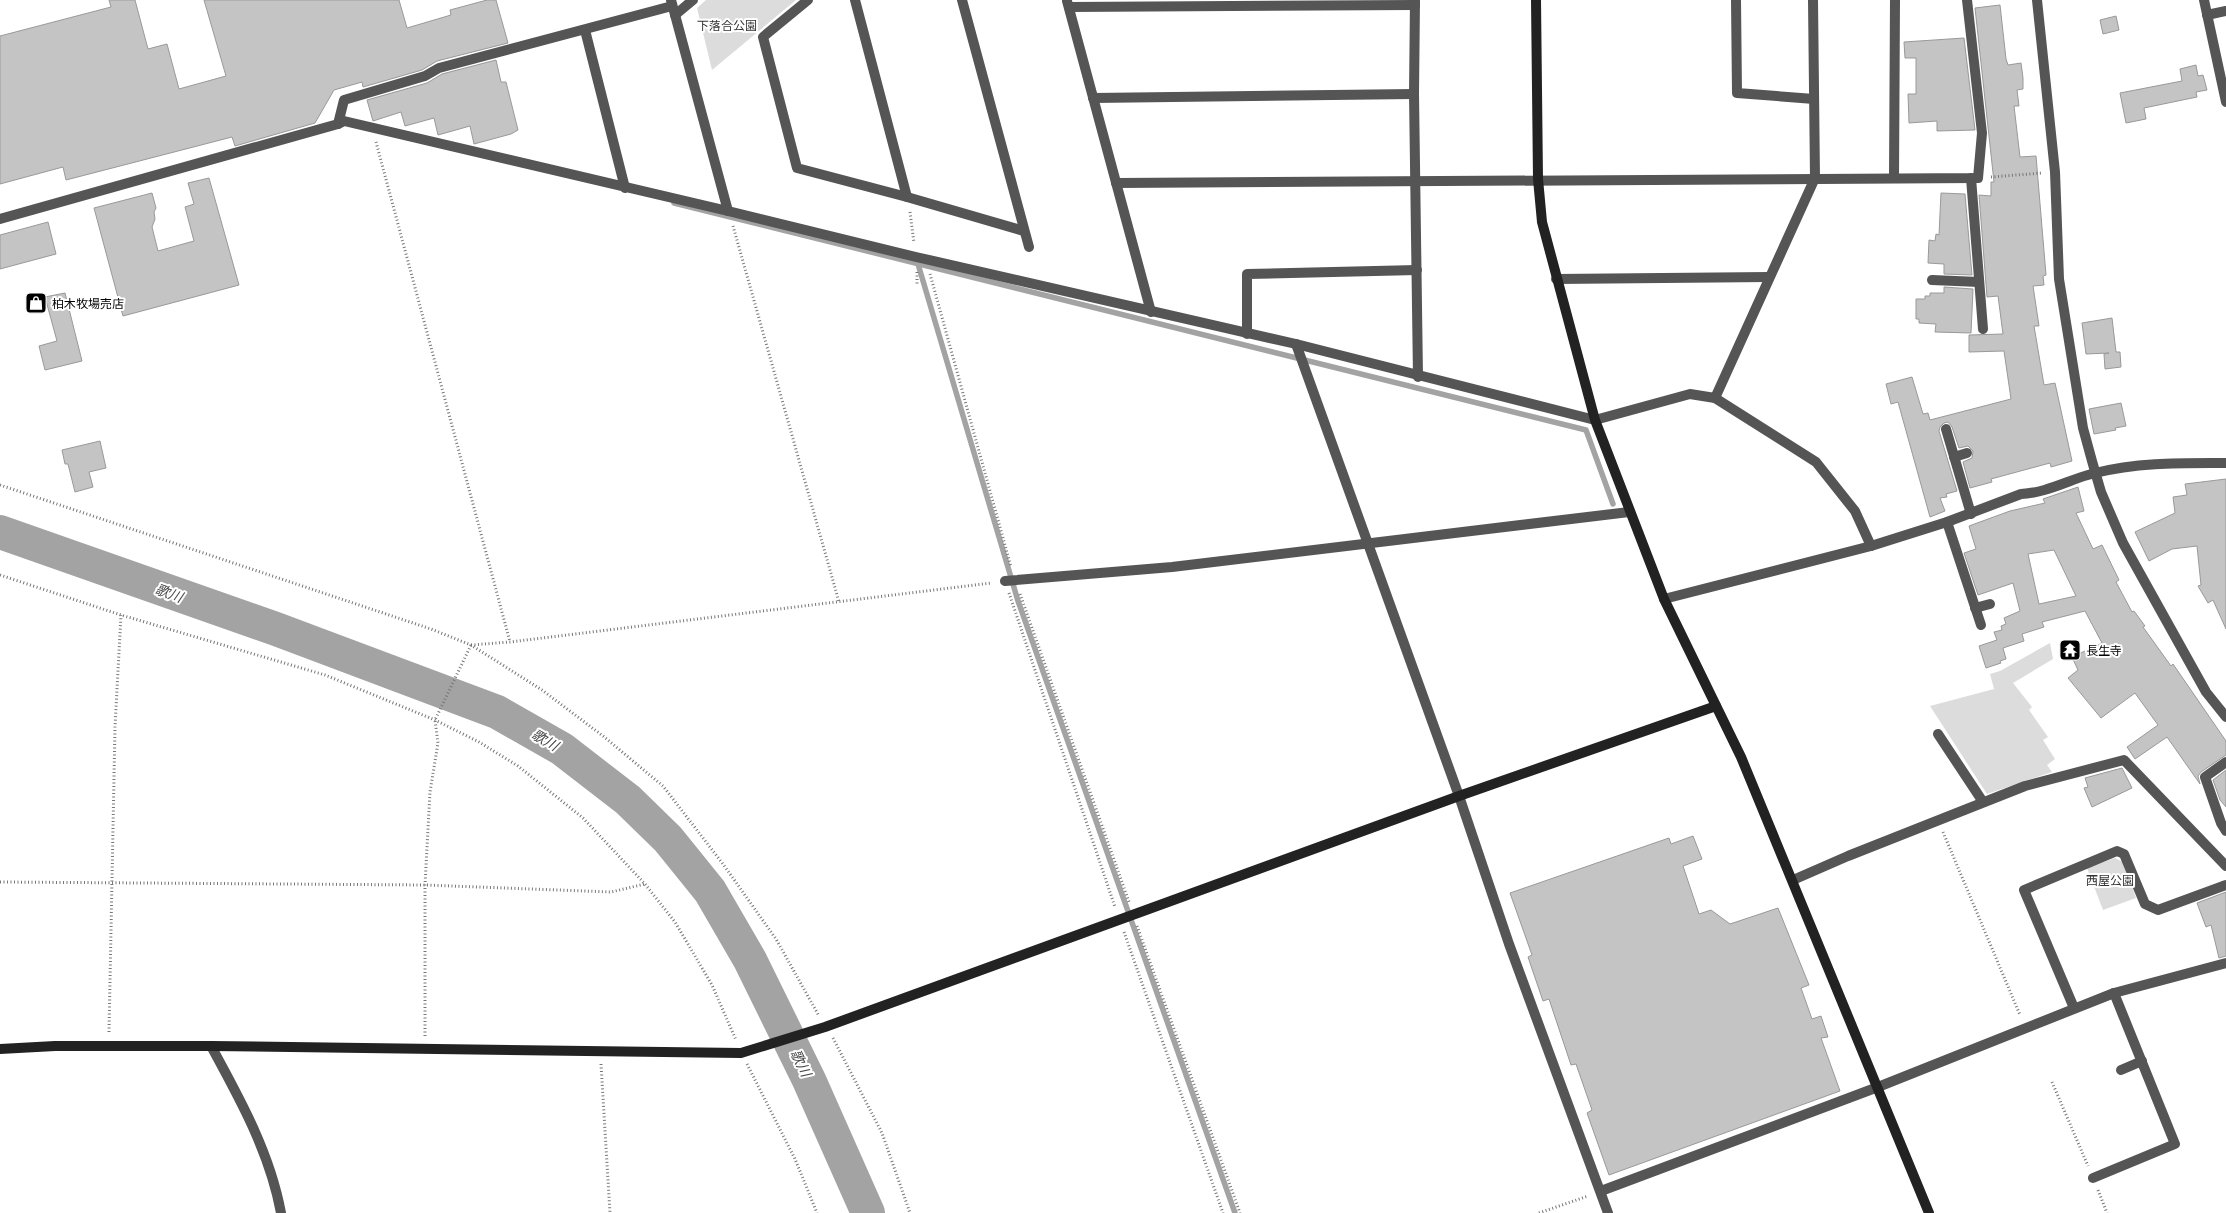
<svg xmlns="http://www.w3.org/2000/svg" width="2226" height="1213" font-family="Mulish,'Noto Sans JP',sans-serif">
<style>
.green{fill:#dcdcdc}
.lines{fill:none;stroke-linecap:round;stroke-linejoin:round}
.stream{stroke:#a3a3a3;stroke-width:5.5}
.river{stroke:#a3a3a3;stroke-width:34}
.building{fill:#c4c4c4;stroke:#999;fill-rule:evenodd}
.path{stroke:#777;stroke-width:3;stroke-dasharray:1 2.5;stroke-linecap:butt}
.lane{stroke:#555;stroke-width:10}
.street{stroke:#555;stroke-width:10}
.secondary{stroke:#222;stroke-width:10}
.labels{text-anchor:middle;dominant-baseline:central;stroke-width:4;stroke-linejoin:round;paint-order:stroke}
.park-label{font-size:12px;fill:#333;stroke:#fff}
.poi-label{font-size:12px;fill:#000;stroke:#fff;text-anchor:start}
.water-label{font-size:14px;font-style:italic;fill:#444;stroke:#fff}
</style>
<rect width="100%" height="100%" fill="#fff"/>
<g class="green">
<polygon points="706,0 796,0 712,70 697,8"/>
<polygon points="2050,643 2053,659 2013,683 2032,707 2029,710 2048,737 2043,740 2055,759 2047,765 2052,772 1987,794 1930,706 1994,689 1990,674 2000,671"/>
<polygon points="2115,858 2123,862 2136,898 2103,910 2087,868"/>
</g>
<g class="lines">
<g class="stream">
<polyline points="674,203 1586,430 1613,504"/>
<polyline points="918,264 1018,601 1235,1213"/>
</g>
<polyline class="river" points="0,532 276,629 497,712 562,749 628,800 668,839 710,891 750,960 809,1080 868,1213"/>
</g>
<g class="building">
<polygon points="109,0 135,0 148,49 167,44 179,89 226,76 204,0 399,0 407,28 451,15 450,10 487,0 496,0 508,43 437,61 422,70 363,87 362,82 334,90 315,123 235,146 232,137 66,180 63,167 0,184 0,36 111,7"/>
<polygon points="2000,5 2006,59 2008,65 2021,63 2023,78 2023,89 2017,90 2019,106 2014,106 2020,157 2036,156 2046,275 2043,276 2044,285 2033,286 2039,326 2034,326 2044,385 2055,383 2072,461 2051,467 2050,463 1991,479 1992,482 1970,488 1963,462 1972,458 1973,451 1968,446 1959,448 1952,427 1948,422 1944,423 1940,427 1939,431 1957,491 1946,494 1947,497 1940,498 1945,511 1930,517 1898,402 1891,404 1886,384 1912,377 1923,414 1928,413 1930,420 2011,399 2004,351 1969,352 1969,335 2003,334 1998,296 1987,297 1979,195 1991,196 1991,182 1994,182 1975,8"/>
<polygon points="2116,16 2119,30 2103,34 2100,20"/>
<polygon points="1964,38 1975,130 1937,131 1937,121 1909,123 1908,94 1916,94 1916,58 1905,58 1904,42"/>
<polygon points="496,60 501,82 506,82 518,130 511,134 474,144 470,126 438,135 434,118 405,126 401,112 373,121 367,100 427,83 442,74"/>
<polygon points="2196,65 2198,76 2203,75 2207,90 2196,92 2197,97 2144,108 2146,119 2126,123 2120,93 2182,81 2180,69"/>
<polygon points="209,178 239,285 123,316 94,208 152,193 156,208 154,212 155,219 152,227 158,251 194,241 185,207 194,204 188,183"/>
<polygon points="1941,193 1965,194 1972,275 1944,274 1944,264 1928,263 1929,240 1935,241 1936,234 1939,235"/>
<polygon points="48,222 56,254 0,269 0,235"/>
<polygon points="1944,287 1973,289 1971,333 1935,332 1936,324 1919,323 1919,319 1916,319 1916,299 1925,299 1925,296 1930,296 1930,293 1944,293"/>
<polygon points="65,293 82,361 45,370 39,346 57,341 45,297"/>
<polygon points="2112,318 2116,352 2120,352 2121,367 2105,369 2104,354 2109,353 2086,354 2082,323"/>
<polygon points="2121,403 2126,426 2115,428 2116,430 2094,434 2089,409"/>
<polygon points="100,441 106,468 89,472 93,487 75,492 68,464 65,464 62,450"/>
<polygon points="2226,479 2226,629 2213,600 2208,603 2198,586 2201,585 2197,546 2172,549 2149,561 2135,532 2175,513 2173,497 2187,495 2185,484"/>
<path d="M2078,487L2084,511L2076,513L2093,549L2102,545L2119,580L2116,582L2132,612L2134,611L2145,626L2143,627L2171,666L2173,664L2226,741V755L2201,772L2198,776L2200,784L2167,737L2135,759L2127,747L2158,725L2135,693L2101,718L2068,678L2078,670L2072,657L2102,643L2085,611L2042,622L2044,627L2022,634L2024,641L2003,648L2006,659L2000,661L2001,663L1986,668L1979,646L1997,640L1994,632L2002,630L2001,626L2006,624L2004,618L2020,611L2013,583L1978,595L1964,553L1976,549L1969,526L2010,511L2045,503L2043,499ZM2054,550L2076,596L2039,604L2028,554Z"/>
<polygon points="2122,768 2132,788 2092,807 2084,788 2088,787 2085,778"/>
<polygon points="2226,770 2226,807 2220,800 2213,780"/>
<polygon points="1693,836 1702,859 1683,866 1699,914 1711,910 1730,924 1778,908 1809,985 1801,988 1812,1019 1821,1016 1828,1037 1821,1038 1840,1091 1609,1175 1587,1113 1592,1110 1576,1064 1571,1065 1549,999 1543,1001 1528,957 1532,955 1510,893 1669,838 1671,844"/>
<polygon points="2226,892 2226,956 2219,958 2211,925 2206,927 2197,903"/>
</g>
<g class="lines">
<g class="path">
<polyline points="376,142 510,642"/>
<polyline points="1991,177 2042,173"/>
<polyline points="910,212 914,243"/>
<polyline points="733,226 839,602"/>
<polyline points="917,272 917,286"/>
<polyline points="930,274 1011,567"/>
<polyline points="0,485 431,629 471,645 542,690 603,736 663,786 723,864 776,939 819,1016"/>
<polyline points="0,575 121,615 325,675 435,720 479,742 518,766 583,818 645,884 675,922 712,985 736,1040"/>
<polyline points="1009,593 1115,907"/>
<polyline points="1020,594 1129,902"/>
<polyline points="471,645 510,642 991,583"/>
<polyline points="1943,832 2020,1015"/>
<polyline points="0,882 425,885 611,892 645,884"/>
<polyline points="1137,926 1240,1213"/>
<polyline points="1124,932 1223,1213"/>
<polyline points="109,1032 115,727 121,615"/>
<polyline points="425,1036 425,885 430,792 438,743 435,720 471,645"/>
<polyline points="833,1038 882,1133 910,1213"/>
<polyline points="601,1064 610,1213"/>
<polyline points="747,1064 795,1159 817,1213"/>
<polyline points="2052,1082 2088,1166"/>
<polyline points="2098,1190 2107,1213"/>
<polyline points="1539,1213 1588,1196"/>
</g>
<g class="lane">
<polyline points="2207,15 2226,11"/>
<polyline points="1556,279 1769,277"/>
<polyline points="1932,280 1979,282"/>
<polyline points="1946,429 1971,514"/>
<polyline points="1954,457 1967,453"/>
<polyline points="1947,522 1981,625"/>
<polyline points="1975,608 1990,604"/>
</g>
<g class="street">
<polyline points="671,0 728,211 916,257 1296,344 1595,420 1690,394 1715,398 1816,462 1855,511 1871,546"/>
<polyline points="808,0 763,37 797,168 907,197 1024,231"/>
<polyline points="855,0 907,197"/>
<polyline points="962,0 1029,247"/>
<polyline points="1415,0 1414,94 1418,377"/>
<polyline points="1736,0 1737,93 1814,99"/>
<polyline points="2037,0 2055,172 2059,279 2083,428 2092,461 2101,492 2123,543 2206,692 2226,717"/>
<polyline points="2204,0 2226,102"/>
<polyline points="1067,1 1151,312"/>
<polyline points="1069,7 1415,5"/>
<polyline points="675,15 693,0"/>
<polyline points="585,30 625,188"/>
<polyline points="1093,98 1414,94"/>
<polyline points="338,124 344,121 728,211"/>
<polyline points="1894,178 1895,0"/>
<polyline points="1971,178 1983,329"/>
<polyline points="1116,183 1978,178 1982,133 1967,0"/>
<polyline points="0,219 338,124 344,100 425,76 439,68 672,6"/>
<polyline points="1247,334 1247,274 1417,270"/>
<polyline points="1296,344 1459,796 1509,944 1608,1213"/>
<polyline points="1715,398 1815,178 1813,0"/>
<polyline points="1005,581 1172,567 1629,512"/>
<path d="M1664,599L1871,546L1947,522L2021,494C2047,493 2070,479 2095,473C2138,462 2182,463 2226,463"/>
<polyline points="1938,734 1983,802"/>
<polyline points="2226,762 2205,777 2221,823 2226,831"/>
<polyline points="1793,880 1848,856 2025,786 2124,760 2226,866"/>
<polyline points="2074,1008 2024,890 2117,851 2124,854 2145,904 2158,910 2226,885"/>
<path d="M211,1046C240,1099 270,1153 281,1213"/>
<polyline points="2121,1070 2142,1061"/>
<polyline points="2093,1178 2175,1144 2114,993"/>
<polyline points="1601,1191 1878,1087 2114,993 2226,963"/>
</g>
<g class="secondary">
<polyline points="1536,0 1538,179 1542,222 1595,420 1664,599 1741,757 1929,1213"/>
<polyline points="0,1049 55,1046 211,1046 741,1053 825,1027 1459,796 1716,706"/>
</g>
</g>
<defs>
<g id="shop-square" transform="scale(1.125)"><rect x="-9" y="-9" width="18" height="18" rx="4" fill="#000" stroke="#fff"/><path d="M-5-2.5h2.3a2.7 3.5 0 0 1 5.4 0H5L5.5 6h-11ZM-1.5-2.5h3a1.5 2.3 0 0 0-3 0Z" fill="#fff"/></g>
<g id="temple-square" transform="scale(1.125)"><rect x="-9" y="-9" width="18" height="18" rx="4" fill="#000" stroke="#fff"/><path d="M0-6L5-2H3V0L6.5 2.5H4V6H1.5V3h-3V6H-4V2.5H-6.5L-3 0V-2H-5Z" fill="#fff"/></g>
</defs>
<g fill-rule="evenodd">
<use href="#shop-square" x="36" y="303"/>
<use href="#temple-square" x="2070" y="650"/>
</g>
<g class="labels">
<g class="park-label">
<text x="727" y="25">下落合公園</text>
<text x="2110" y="880">西屋公園</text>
</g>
<g class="poi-label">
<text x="52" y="303">柏木牧場売店</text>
<text x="2086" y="650">長生寺</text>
</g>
<g class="water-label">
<text transform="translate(169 593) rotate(20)">歌川</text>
<text transform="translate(545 740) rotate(30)">歌川</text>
<text transform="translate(801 1063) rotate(64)">歌川</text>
</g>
</g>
</svg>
